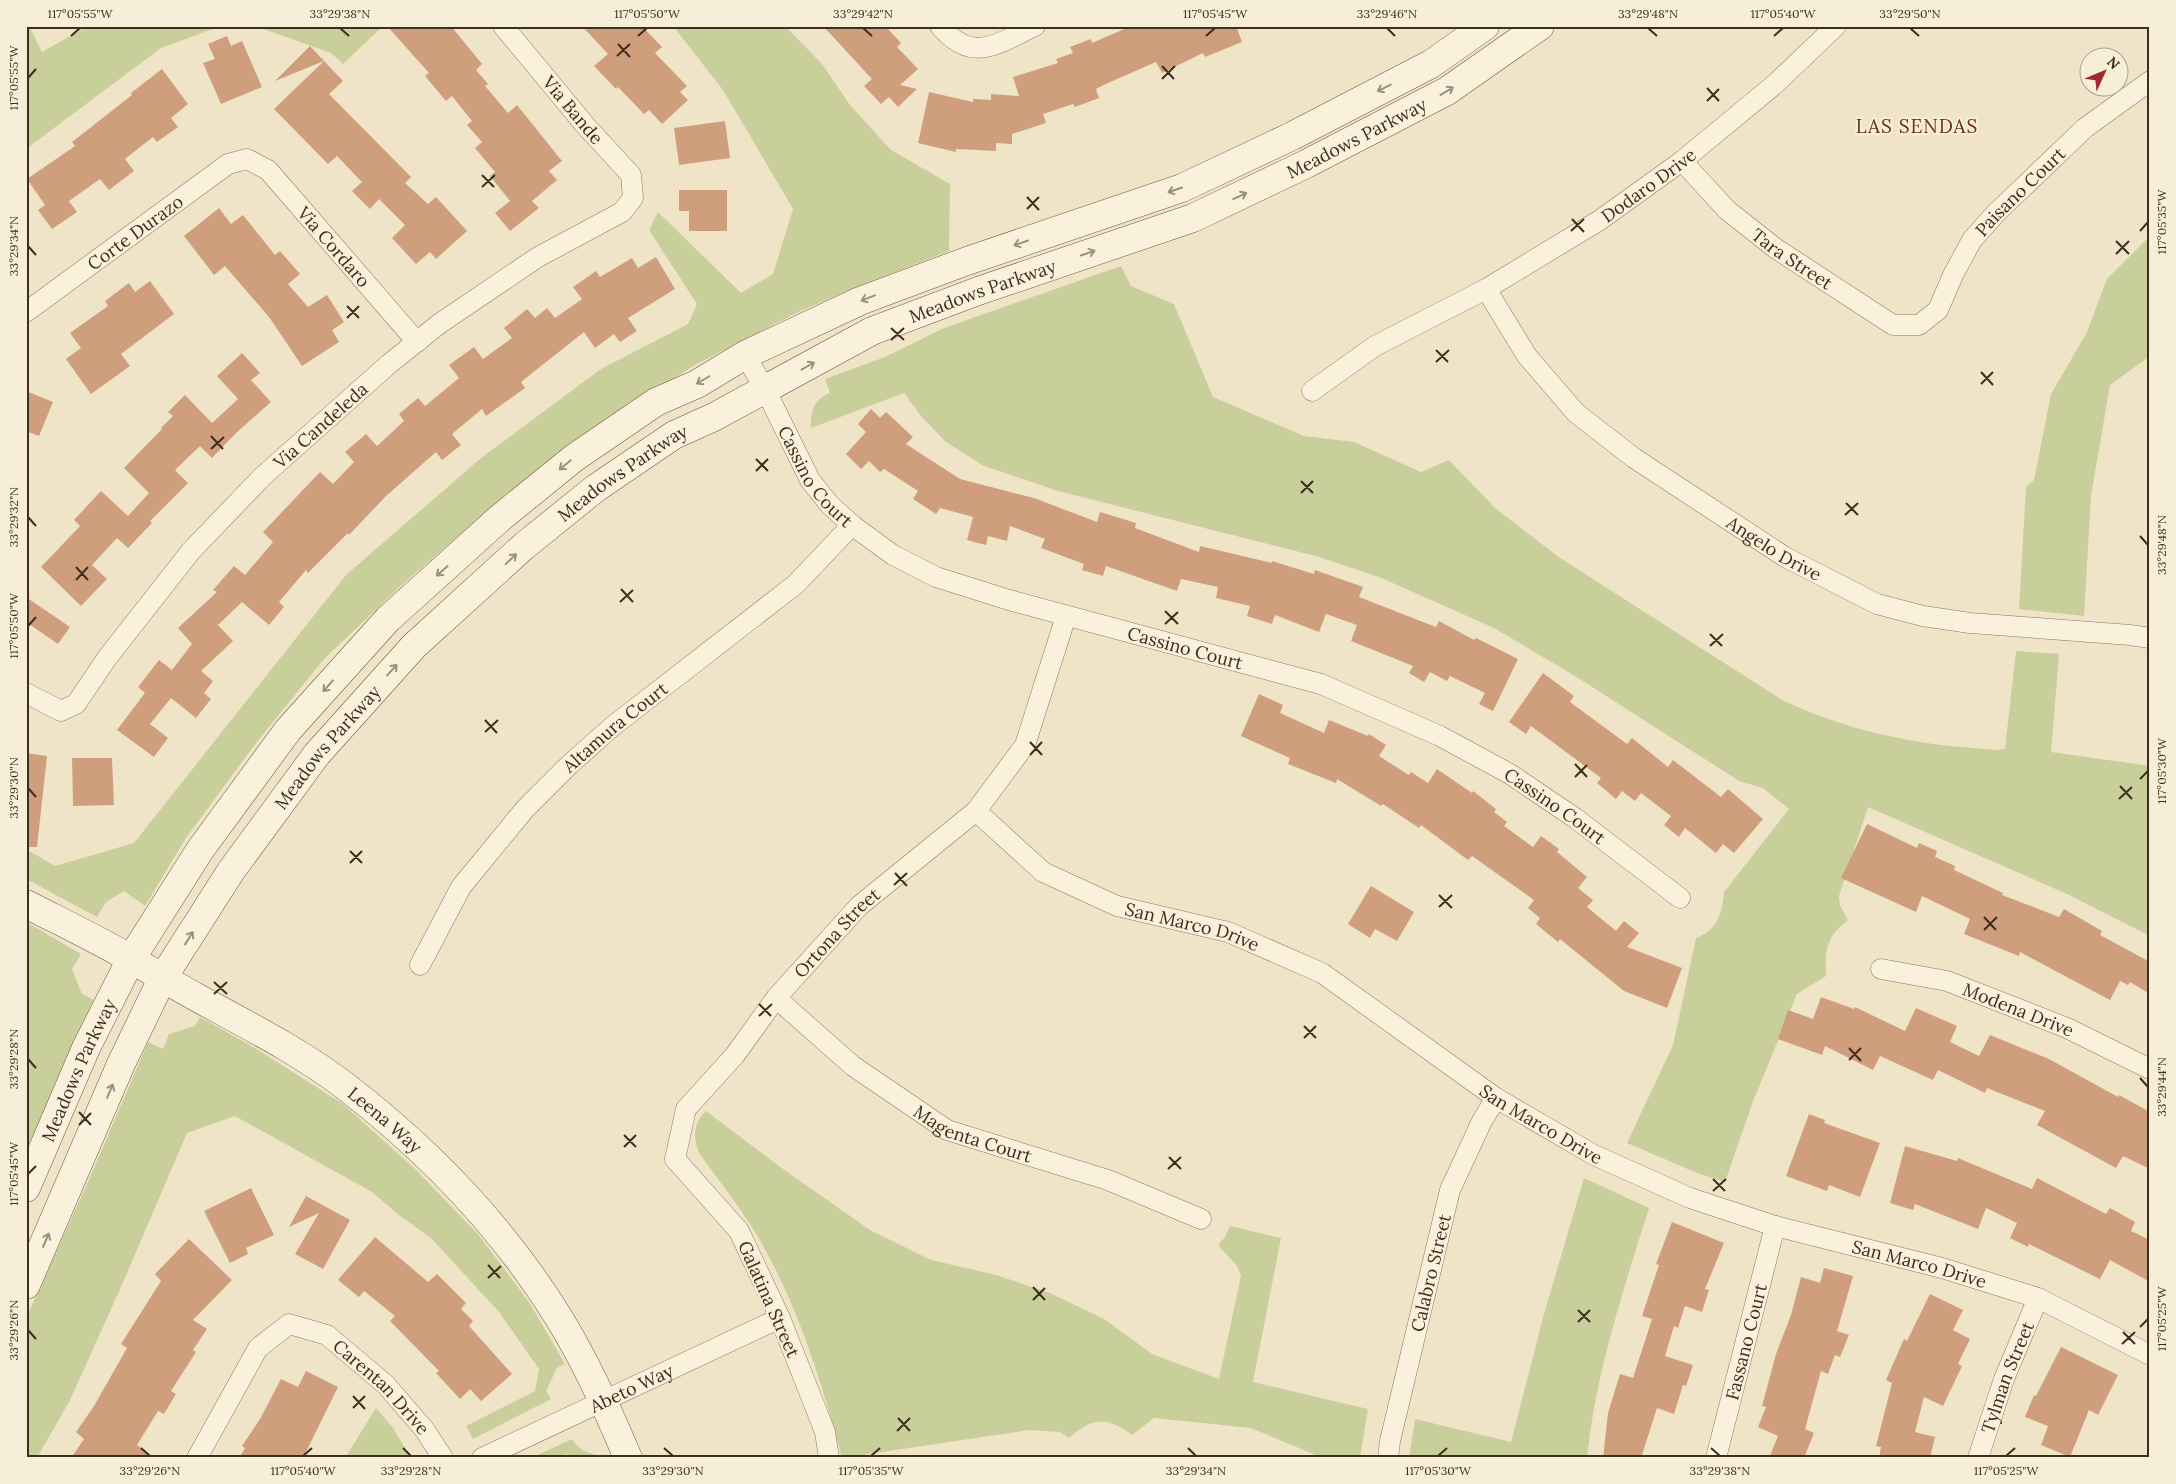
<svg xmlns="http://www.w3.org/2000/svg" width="2176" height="1484" font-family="Lora,serif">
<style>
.green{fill:#c9cf9b}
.building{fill:#cf9f7d}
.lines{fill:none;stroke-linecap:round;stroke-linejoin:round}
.street-casing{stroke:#8d765c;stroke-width:21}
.secondary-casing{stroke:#6f573f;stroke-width:29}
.street{stroke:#faf1dc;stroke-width:20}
.secondary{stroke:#faf1dc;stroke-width:28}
.oneway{stroke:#9c907e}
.ticks{fill:none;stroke:#3d2e20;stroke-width:2}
.labels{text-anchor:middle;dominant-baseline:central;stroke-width:4.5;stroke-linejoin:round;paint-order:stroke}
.street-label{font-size:18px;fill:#3d2e20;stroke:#f7eed8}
.neighbourhood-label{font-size:19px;letter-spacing:1px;fill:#6b2e1e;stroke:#f7eed8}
.neatline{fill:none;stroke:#3d2e20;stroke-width:2}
.ticks-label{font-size:12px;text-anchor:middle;fill:#3d2e20}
</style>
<rect width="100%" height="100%" fill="#f0e4c8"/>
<g class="green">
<polygon points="26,26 29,26 42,52 88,26 221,26 161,48 26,149"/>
<polygon points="255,26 383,26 343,64 331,53"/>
<polygon points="673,26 785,26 822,64 850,105 891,150 950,184 949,251 844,292 794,314 693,366 564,452 504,496 405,582 324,659 256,743 186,838 145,906 124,891 106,902 97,917 26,879 26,849 55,866 134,843 346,575 481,458 601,369 688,324 697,304 649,230 658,212 741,293 773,274 793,209 723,90"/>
<polygon points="2150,239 2150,356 2110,385 2091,496 2084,616 2019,609 2026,487 2034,480 2051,394 2086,334 2107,279 2146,240"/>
<path d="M1121,266L1131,286L1174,304L1213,397L1304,436L1354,442L1421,472L1449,460L1495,508L1560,558L1784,701C1841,727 1900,742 1963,747C1977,748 1991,751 2005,749L2016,651L2059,654L2051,752L2150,766V936L2067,894L1868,807L1839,896L1840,905L1848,920C1826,937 1825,950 1826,976L1797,994L1752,1104L1725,1182L1697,1173L1627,1143L1673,1045L1696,938C1718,930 1722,913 1724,892L1789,809L1763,788L1739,781L1575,676L1494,628L1379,577L1319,557L1058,491L984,466L946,442L921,416L904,393L811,428C810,411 814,399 830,393L825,379L885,357L944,328Z"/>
<polygon points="26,922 81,954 72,969 82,994 94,1000 60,1072 26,1159"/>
<polygon points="200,1017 255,1048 343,1104 415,1169 478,1234 529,1302 565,1364 557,1368 546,1391 551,1399 473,1439 466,1426 535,1391 539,1369 499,1312 431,1238 395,1212 372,1192 235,1116 187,1133 121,1287 70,1400 37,1458 26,1458 26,1318 88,1182 148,1042 163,1049 169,1034 195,1026"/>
<path d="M706,1111L783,1169L870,1230L931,1260L996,1275L1050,1293L1104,1319L1152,1354L1219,1379L1241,1276L1237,1266L1218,1245L1225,1237L1230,1226L1281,1238L1253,1382L1368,1409L1360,1458H1323L1251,1428L1154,1418L1132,1435C1106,1416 1093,1417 1069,1438L1060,1432L1029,1430L842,1458C822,1384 800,1311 762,1244C744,1212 720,1182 699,1153C693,1137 693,1123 706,1111Z"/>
<path d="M1584,1178L1649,1208C1624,1288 1595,1375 1587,1458H1409L1415,1419L1511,1442L1544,1314Z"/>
<polygon points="376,1408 393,1428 411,1458 345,1458"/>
<path d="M572,1439C577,1450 595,1458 607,1454L608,1458H577L567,1454L558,1458H531Z"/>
</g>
<g class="building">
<polygon points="387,26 451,26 482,64 476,70 488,84 485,86 508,113 517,105 562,161 549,171 557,180 532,201 539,208 510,231 495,213 510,201 490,176 495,172 475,148 482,142 467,125 472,121 452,96 446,101 425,76 429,73"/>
<polygon points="582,26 642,26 662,47 655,53 687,86 680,92 688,100 662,124 649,110 644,114 618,87 616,89 594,66 608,54"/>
<polygon points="823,26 885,26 901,43 897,47 918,69 900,85 917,89 898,107 889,97 881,104 864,86 872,79"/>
<polygon points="1131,26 1236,26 1242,42 1205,57 1203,53 1162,73 1156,62 1108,83 1096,89 1099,98 1075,107 1073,104 1043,114 1046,123 1012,134 1012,144 996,143 996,151 956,149 956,152 918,143 929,92 973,102 973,99 991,100 991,94 1019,96 1013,77 1058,63 1056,59 1073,53 1070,47 1091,39 1092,43"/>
<polygon points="227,36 231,46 242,41 262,87 221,104 203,63 215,59 208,44"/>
<polygon points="310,46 343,81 329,94 411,177 405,183 428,204 436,197 467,231 436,259 430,252 416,264 392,238 405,225 379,199 370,209 352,191 362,182 337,156 328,164 274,109 324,61 275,81"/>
<polygon points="162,69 188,104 171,118 178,127 157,142 153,137 125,159 134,171 109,190 100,179 69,201 77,212 52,229 38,210 45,205 27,179 75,146 72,142 132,95 131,93"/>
<polygon points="725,121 730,158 679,165 674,128"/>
<polygon points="679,190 727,190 727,231 689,231 689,211 679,211"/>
<polygon points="219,208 231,224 243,215 275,255 280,251 300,274 288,284 308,307 327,295 344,322 332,330 339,342 302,366 269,317 225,266 214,275 184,236"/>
<polygon points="656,257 675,289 628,318 637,331 620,342 614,334 595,348 584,332 521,382 525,388 486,416 482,409 452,434 461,445 442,460 436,452 386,496 349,535 348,533 308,573 306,570 279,602 284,607 269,625 242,602 218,625 233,641 201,671 213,681 204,693 211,699 196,718 171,698 150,724 168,738 154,757 117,730 145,693 138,687 159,660 172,670 192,644 178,628 217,592 213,590 234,566 245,575 273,542 263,532 320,472 333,484 354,462 345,452 366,434 377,446 404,421 399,414 418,398 425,406 459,378 449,365 474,347 483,359 512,338 504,328 527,309 535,318 547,308 555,318 582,299 573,287 596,271 600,277 632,258 638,268"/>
<polygon points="150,281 174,314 121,354 130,366 91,394 66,359 81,348 70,333 108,306 105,301 129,283 135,292"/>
<polygon points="242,353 260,373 251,380 271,402 236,433 212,458 200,446 175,470 188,483 150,521 152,523 128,548 117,538 92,565 107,579 81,606 41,567 80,526 74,520 101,491 128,516 149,493 124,468 162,429 161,428 173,416 168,412 185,395 212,423 238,399 217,376"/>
<polygon points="26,391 53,402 39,436 26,431"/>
<polygon points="871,409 880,418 886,412 913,437 906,444 960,479 1034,498 1097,522 1100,512 1136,523 1135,528 1199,552 1200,546 1272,563 1272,561 1314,574 1315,570 1363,587 1359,597 1436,627 1439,621 1474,640 1476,638 1518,659 1493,711 1479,704 1485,693 1450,676 1447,681 1430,672 1424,682 1409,673 1413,666 1351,641 1357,625 1326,614 1319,632 1275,615 1272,624 1247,616 1250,606 1216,598 1218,587 1181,579 1177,591 1106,566 1103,576 1082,570 1084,564 1041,548 1045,539 1010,526 1007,541 988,536 986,545 967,540 973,517 940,508 936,514 913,499 918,491 884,469 880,472 869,461 861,469 846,454 866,432 858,424"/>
<polygon points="26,597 70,627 58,644 26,622"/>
<polygon points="1543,673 1574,696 1570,702 1627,744 1632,738 1668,767 1673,760 1721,797 1728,789 1763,819 1734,853 1723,844 1716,853 1685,828 1679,837 1664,825 1671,816 1641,793 1635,801 1622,791 1616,799 1597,783 1601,778 1531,726 1526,734 1509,722"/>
<polygon points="1259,694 1283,705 1280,713 1324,733 1329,720 1368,736 1369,734 1386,745 1379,756 1409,775 1411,772 1428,783 1437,769 1472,793 1473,791 1496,809 1494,812 1507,822 1504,826 1533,847 1541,836 1559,849 1557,852 1587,877 1578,888 1593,900 1587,907 1616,931 1624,921 1639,933 1627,947 1682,968 1667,1008 1624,991 1560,939 1558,942 1536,924 1540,918 1528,908 1534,900 1472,856 1468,860 1421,825 1419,828 1383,804 1381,806 1337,779 1336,783 1288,764 1290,758 1241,736"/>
<polygon points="26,753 47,756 37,847 26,847"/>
<polygon points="72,758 112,758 114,805 73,806"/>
<polygon points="1867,824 1917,848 1919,843 1937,851 1935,857 1955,866 1954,870 2003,893 2002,895 2059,917 2064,909 2102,931 2100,935 2150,962 2150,994 2130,982 2128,985 2120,981 2110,1000 2020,952 2019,956 1964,934 1970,919 1922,896 1916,912 1841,878"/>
<polygon points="1371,886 1414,912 1397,941 1375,929 1370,938 1348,924"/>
<polygon points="1821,997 1854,1009 1855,1007 1905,1031 1916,1008 1957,1026 1950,1042 1979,1056 1990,1035 2049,1059 2118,1097 2119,1095 2150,1112 2150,1169 2123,1156 2116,1168 2037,1125 2045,1111 1987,1088 1985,1093 1938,1070 1933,1080 1880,1056 1873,1070 1825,1046 1822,1055 1778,1039 1788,1010 1813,1019"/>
<polygon points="1809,1114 1825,1120 1824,1123 1880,1143 1860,1197 1829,1185 1827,1191 1786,1176"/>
<polygon points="1905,1146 1957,1161 1958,1158 2032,1189 2037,1178 2106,1214 2110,1208 2135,1222 2131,1231 2150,1240 2150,1282 2110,1260 2100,1279 2029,1244 2028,1247 2010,1238 2017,1223 1986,1208 1978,1229 1915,1204 1913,1210 1890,1203"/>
<polygon points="251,1188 274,1235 246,1248 248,1254 230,1263 204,1211"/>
<polygon points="306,1196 350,1220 323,1269 295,1254 319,1213 289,1227"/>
<polygon points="1672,1222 1724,1243 1705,1289 1709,1290 1702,1312 1685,1306 1678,1328 1674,1326 1665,1356 1693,1365 1686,1386 1683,1385 1674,1414 1657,1408 1641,1458 1603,1458 1608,1413 1620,1374 1633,1378 1652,1319 1642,1316 1659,1265 1656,1264"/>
<polygon points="375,1237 428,1282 437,1274 466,1303 461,1309 473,1321 469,1326 512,1374 481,1401 470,1389 460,1399 436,1373 439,1371 390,1321 395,1316 364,1291 359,1297 338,1280"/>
<polygon points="189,1239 232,1280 193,1320 207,1329 193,1350 196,1352 171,1391 176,1394 164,1414 158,1411 137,1445 155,1458 71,1458 84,1439 76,1432 94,1406 127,1348 121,1344 161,1281 155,1274"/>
<polygon points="1824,1268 1853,1276 1837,1331 1849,1335 1840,1357 1835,1355 1828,1374 1821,1371 1805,1429 1814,1433 1804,1458 1769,1458 1778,1436 1758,1427 1766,1407 1762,1406 1776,1354 1791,1315 1801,1277 1820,1283"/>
<polygon points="1930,1294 1963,1310 1953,1330 1970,1339 1958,1364 1962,1366 1943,1406 1924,1397 1915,1432 1935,1437 1930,1458 1879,1458 1881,1447 1876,1446 1892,1383 1886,1380 1904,1339 1907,1341"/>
<polygon points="2061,1347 2118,1375 2098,1415 2089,1410 2070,1457 2041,1445 2048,1426 2025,1417 2034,1395 2036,1396"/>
<polygon points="306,1371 338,1387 303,1458 239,1458 245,1448 242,1446 260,1419 281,1379 298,1387"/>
</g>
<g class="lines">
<g class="street-casing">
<g id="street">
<path d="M940,26C973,65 998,43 1035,26"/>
<path id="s1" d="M1682,161L1727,210L1775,248L1893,325H1919L1938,310L1953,275L1972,240L1996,213L2085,128L2150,81"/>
<path id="s2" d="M1486,289L1527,356L1576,413L1634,458L1785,557L1877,604L1923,616L1970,623L2130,635L2150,638"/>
<path id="s3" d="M26,312L228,164L247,159L268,170L417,342"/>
<path id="s4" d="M745,355L765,389L810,480L829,504L852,525L893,555L936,577L1009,600L1321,684L1440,736L1510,774L1575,818L1680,898"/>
<path id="s5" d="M1312,391L1375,346L1486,289L1600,220L1682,161L1774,85L1836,26"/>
<path id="s6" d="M26,693L61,711L76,704L107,658L191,551L263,476L389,364L439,324L538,257L622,212L633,198L631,175L585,125L503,26"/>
<path id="s7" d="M976,811L1043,872L1117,906L1228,932L1322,973L1496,1098L1594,1155L1690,1198L1775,1226L1942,1268L2038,1298L2150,1355"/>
<path id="s8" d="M420,965L461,887L525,809L569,765L613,726L796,584L852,525"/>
<path id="s9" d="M1881,969L1947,981L2067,1028L2150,1069"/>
<path id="s10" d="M776,998L853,1066L947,1130L1108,1180L1201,1219"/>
<path id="s11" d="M197,1458L258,1348L289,1324L327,1335L386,1385L424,1429L443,1458"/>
<path id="s12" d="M482,1458L780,1318"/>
<path id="s13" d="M829,1458L825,1432L780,1318L739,1231L675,1159L686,1109L735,1055L776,998L859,906L976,811L1025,745L1066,616"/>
<path id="s14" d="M1388,1458L1390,1441L1450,1190L1482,1121L1496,1098"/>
<path id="s15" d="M1716,1458L1775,1226"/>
<path id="s16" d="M1978,1458L2004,1379L2038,1298"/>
</g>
</g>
<g class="secondary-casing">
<g id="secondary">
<path id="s17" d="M26,904C61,922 97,939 131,959C153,972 174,985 196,997C247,1025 299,1051 345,1086C428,1150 504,1229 559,1318C586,1362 608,1410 628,1458"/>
<path id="s18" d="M26,1188L86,1048L131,959L200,850L288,730L388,619L500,518L574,458L656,402L697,384L745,355L860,301L967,261L1182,188L1292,136L1431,64L1485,26"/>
<path id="s19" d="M26,1285L121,1064L162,979L231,871L317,754L414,646L524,546L596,488L674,435L714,417L872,331L978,291L1193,218L1306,164L1447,91L1540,26"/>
</g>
</g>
<use href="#street" class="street"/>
<use href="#secondary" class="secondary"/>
</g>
<defs><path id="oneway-shaft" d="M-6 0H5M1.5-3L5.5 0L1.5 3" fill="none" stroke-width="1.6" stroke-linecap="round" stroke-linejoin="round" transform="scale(1.25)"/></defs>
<g class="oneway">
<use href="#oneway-shaft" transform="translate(1384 88) rotate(153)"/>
<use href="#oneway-shaft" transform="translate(1447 91) rotate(-31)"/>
<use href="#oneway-shaft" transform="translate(1175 190) rotate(161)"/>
<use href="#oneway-shaft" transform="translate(1240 196) rotate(-25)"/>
<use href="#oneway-shaft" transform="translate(1021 243) rotate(161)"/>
<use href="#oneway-shaft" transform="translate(1088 253) rotate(-19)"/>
<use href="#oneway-shaft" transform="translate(868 298) rotate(159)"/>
<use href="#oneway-shaft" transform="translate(808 366) rotate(-29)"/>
<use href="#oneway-shaft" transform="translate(703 380) rotate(150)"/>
<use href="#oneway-shaft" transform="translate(565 465) rotate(141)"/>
<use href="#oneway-shaft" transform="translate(511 559) rotate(-43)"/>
<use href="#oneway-shaft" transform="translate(442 571) rotate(138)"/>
<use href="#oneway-shaft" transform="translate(392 670) rotate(-48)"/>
<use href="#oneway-shaft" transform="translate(328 686) rotate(132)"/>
<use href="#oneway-shaft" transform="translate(189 938) rotate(-58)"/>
<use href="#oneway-shaft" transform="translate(110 1091) rotate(-67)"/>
<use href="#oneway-shaft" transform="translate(46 1240) rotate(-67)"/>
</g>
<path class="ticks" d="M340,28L349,36M863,28L872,36M1387,28L1395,36M1648,28L1657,36M1910,28L1919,36M71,36L80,28M638,36L647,28M1206,36L1215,28M1774,36L1783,28M618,44L630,57M617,56L630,44M1162,66L1174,79M28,78L36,69M1162,79L1175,66M1707,88L1719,101M1707,101L1719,89M482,175L494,187M482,187L495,175M1027,197L1039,210M1027,209L1039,197M1572,219L1584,232M1571,231L1584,219M2140,231L2148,222M2116,241L2129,254M28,246L36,255M2116,254L2129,241M347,306L359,318M347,318L359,306M891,328L904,340M891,340L904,328M1436,350L1448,362M1436,362L1449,350M1981,372L1993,385M1981,384L1993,372M211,436L223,449M211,449L224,437M756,459L768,471M756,471L768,459M1301,481L1313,493M1301,493L1313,481M1846,503L1858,515M1845,515L1858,503M28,517L36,526M2140,536L2148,545M76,567L88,580M76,580L88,567M621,589L633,602M620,602L633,590M1165,611L1178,624M1165,624L1178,612M28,626L36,617M1710,634L1722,646M1710,646L1723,634M485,720L497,733M485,732L498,720M1030,742L1042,755M1030,755L1042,742M1575,764L1587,777M1575,777L1587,765M2140,779L2148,771M2120,786L2132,799M28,788L36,797M2119,799L2132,787M350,851L362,863M350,863L362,851M895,873L907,886M894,885L907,873M1439,895L1452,908M1439,907L1452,895M1984,917L1996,930M1984,930L1997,917M214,982L227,994M214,994L227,982M759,1004L771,1016M759,1016L772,1004M1304,1026L1316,1038M1304,1038L1316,1026M1849,1048L1861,1061M28,1059L36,1068M1849,1060L1861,1048M2140,1078L2148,1087M79,1112L91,1125M79,1125L91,1113M624,1135L636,1147M624,1147L636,1135M1169,1157L1181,1169M1168,1169L1181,1157M28,1174L36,1166M1713,1179L1725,1191M1713,1191L1726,1179M488,1265L500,1278M488,1278L501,1266M1033,1287L1045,1300M1033,1300L1045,1288M1578,1310L1590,1322M1578,1322L1590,1310M2140,1327L2148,1319M28,1330L36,1339M2123,1332L2135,1344M2122,1344L2135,1332M353,1396L365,1409M353,1408L365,1396M898,1418L910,1431M897,1431L910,1418M141,1448L150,1456M403,1448L411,1456M664,1448L673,1456M1188,1448L1196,1456M1711,1448L1720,1456M303,1456L312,1448M871,1456L880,1448M1438,1456L1447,1448M2006,1456L2015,1448"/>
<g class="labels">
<g class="street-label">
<text transform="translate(573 110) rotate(50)">Via Bande</text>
<text stroke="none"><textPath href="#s19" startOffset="1835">Meadows Parkway</textPath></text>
<text stroke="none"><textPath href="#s5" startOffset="395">Dodaro Drive</textPath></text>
<text stroke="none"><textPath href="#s1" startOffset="465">Paisano Court</textPath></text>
<text stroke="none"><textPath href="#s3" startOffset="135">Corte Durazo</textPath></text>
<text stroke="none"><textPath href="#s3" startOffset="395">Via Cordaro</textPath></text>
<text stroke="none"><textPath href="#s1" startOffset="148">Tara Street</textPath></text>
<text stroke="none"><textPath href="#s19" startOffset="1430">Meadows Parkway</textPath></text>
<text stroke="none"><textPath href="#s6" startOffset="428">Via Candeleda</textPath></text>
<text stroke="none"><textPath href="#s19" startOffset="1025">Meadows Parkway</textPath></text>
<text stroke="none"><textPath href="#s4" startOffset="141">Cassino Court</textPath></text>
<text stroke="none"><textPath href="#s2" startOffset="394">Angelo Drive</textPath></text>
<text stroke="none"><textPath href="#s4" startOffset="561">Cassino Court</textPath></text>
<text stroke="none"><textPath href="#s8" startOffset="311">Altamura Court</textPath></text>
<text stroke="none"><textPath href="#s19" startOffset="620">Meadows Parkway</textPath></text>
<text stroke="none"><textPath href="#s4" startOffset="966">Cassino Court</textPath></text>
<text stroke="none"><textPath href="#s7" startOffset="250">San Marco Drive</textPath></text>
<text stroke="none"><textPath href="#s13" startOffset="625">Ortona Street</textPath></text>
<text stroke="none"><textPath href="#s9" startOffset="144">Modena Drive</textPath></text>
<text stroke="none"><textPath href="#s18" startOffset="129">Meadows Parkway</textPath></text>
<text stroke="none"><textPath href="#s17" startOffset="420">Leena Way</textPath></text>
<text stroke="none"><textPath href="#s7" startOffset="655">San Marco Drive</textPath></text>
<text stroke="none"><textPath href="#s10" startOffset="242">Magenta Court</textPath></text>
<text stroke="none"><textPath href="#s7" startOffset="1060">San Marco Drive</textPath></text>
<text stroke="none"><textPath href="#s14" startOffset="190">Calabro Street</textPath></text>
<text transform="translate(769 1299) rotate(66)">Galatina Street</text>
<text stroke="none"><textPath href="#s15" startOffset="120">Fassano Court</textPath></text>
<text stroke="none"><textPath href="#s16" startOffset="86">Tylman Street</textPath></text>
<text stroke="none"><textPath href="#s12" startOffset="165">Abeto Way</textPath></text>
<text stroke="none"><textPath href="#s11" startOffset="280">Carentan Drive</textPath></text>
</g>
<g class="neighbourhood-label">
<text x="1917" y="126">LAS SENDAS</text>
</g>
</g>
<rect width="2176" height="1484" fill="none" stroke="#f7eed8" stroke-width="55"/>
<g transform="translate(2104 72) rotate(46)"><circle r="24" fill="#f7eed8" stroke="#ada18e"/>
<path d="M0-4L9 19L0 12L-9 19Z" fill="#9e2a2b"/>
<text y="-8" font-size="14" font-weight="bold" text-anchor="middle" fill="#3d2e20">N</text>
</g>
<rect x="28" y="28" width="2120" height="1428" class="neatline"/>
<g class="ticks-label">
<text x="80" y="18">117°05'55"W</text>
<text x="340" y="18">33°29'38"N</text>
<text x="647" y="18">117°05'50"W</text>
<text x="863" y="18">33°29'42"N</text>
<text x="1215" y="18">117°05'45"W</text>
<text x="1387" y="18">33°29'46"N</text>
<text x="1648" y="18">33°29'48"N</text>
<text x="1783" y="18">117°05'40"W</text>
<text x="1910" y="18">33°29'50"N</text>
<text transform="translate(14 78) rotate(-90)" y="4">117°05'55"W</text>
<text transform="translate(2162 222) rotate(-90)" y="4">117°05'35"W</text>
<text transform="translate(14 246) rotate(-90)" y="4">33°29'34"N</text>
<text transform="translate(14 517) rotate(-90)" y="4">33°29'32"N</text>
<text transform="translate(2162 545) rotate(-90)" y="4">33°29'48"N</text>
<text transform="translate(14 626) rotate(-90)" y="4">117°05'50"W</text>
<text transform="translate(2162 771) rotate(-90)" y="4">117°05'30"W</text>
<text transform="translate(14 788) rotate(-90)" y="4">33°29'30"N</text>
<text transform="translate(14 1059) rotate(-90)" y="4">33°29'28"N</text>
<text transform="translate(2162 1087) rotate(-90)" y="4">33°29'44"N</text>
<text transform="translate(14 1174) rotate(-90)" y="4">117°05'45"W</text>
<text transform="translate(2162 1319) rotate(-90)" y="4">117°05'25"W</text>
<text transform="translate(14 1330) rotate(-90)" y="4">33°29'26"N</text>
<text x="150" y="1475">33°29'26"N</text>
<text x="303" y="1475">117°05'40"W</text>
<text x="411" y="1475">33°29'28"N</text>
<text x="673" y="1475">33°29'30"N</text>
<text x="871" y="1475">117°05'35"W</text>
<text x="1196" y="1475">33°29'34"N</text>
<text x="1438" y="1475">117°05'30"W</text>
<text x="1720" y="1475">33°29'38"N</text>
<text x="2006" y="1475">117°05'25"W</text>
</g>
</svg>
